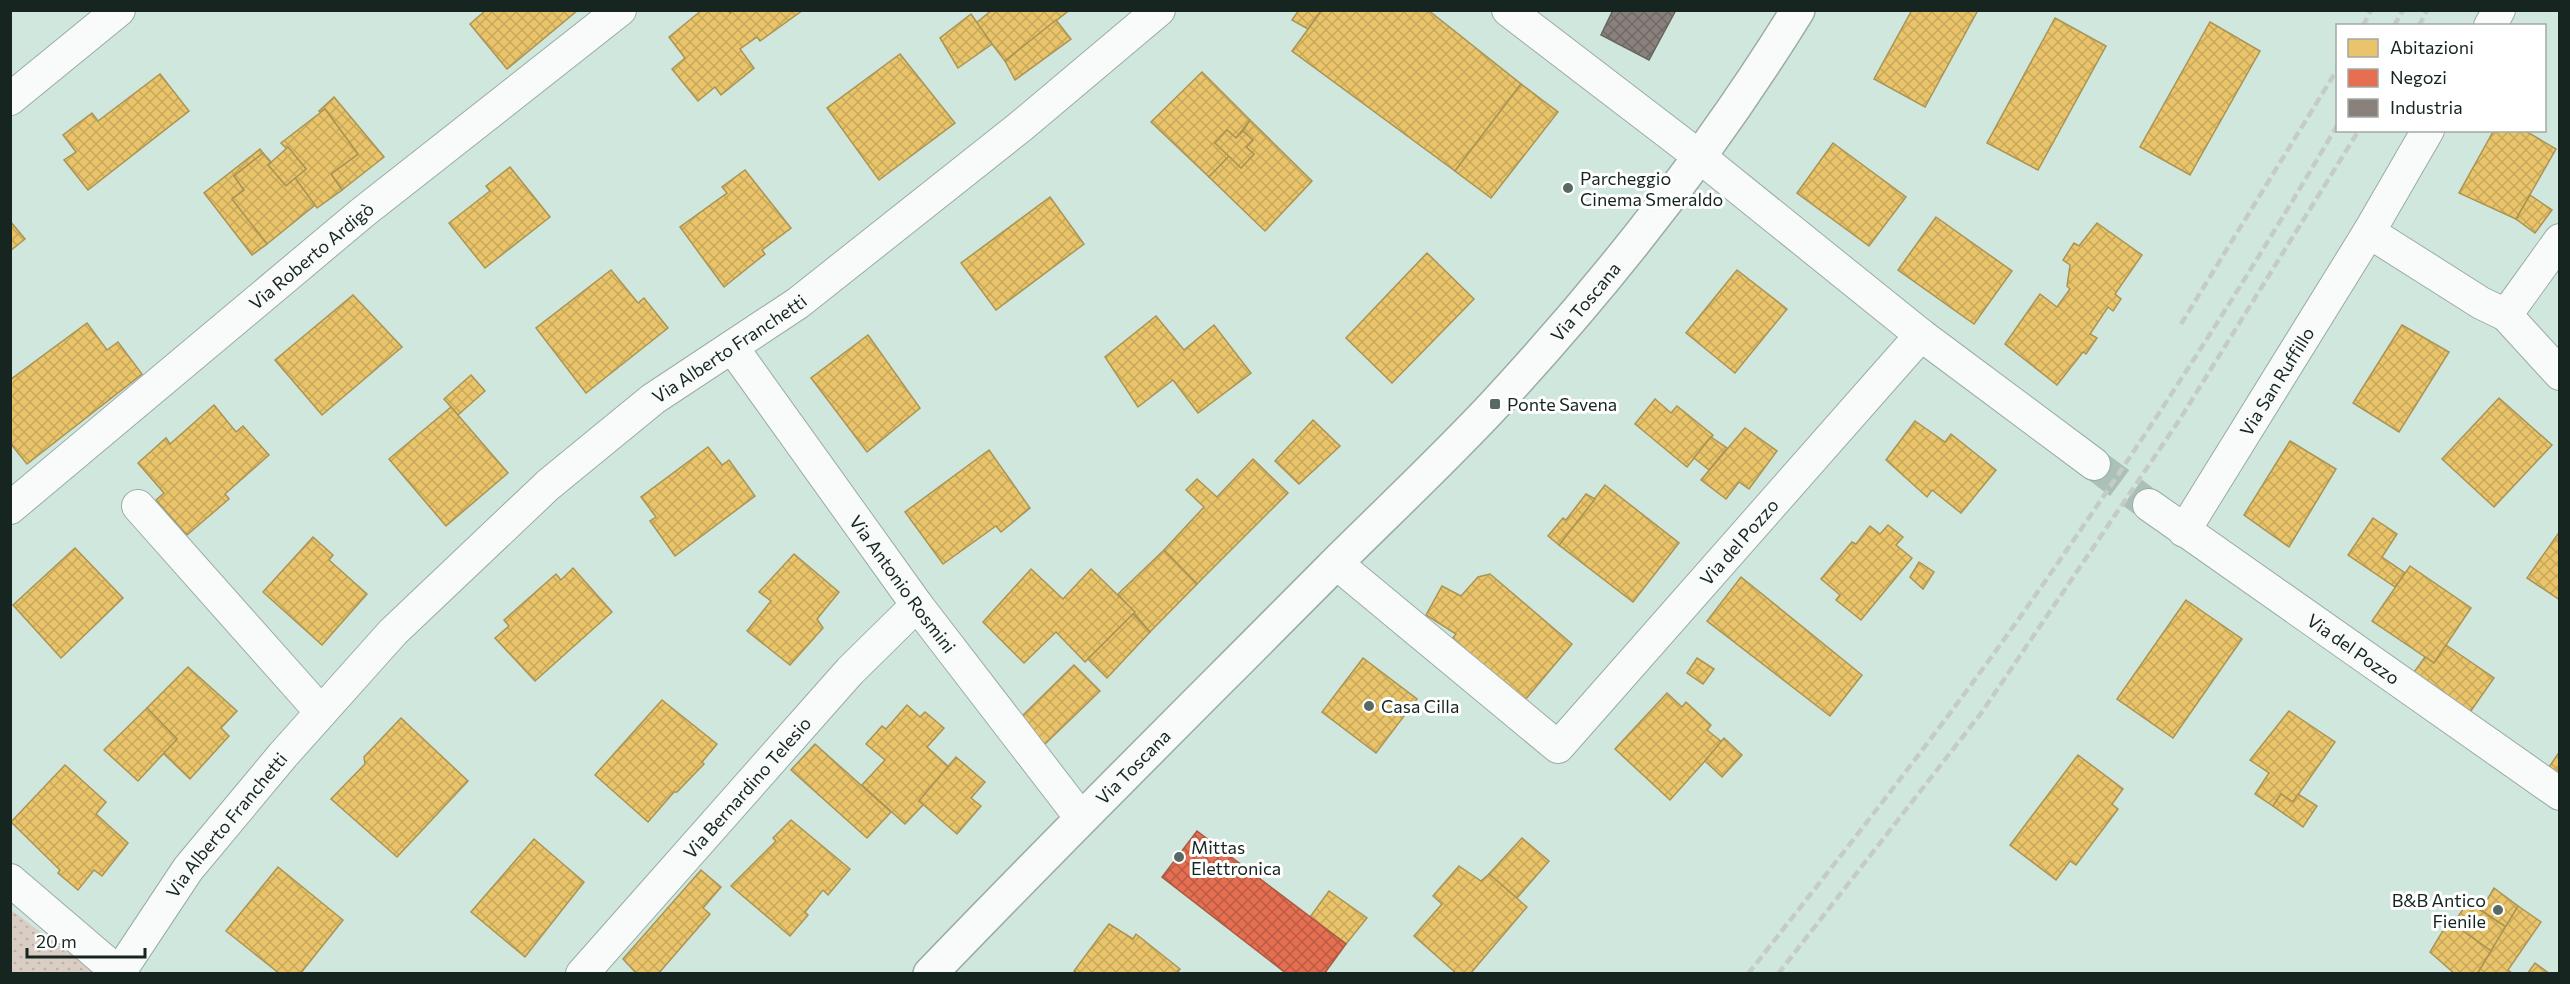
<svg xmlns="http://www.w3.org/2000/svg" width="2570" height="984" font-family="Commissioner,sans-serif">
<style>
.grass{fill:url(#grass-dots)}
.homes{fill:url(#homes-cross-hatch);stroke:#aa9454;stroke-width:1.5}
.shops{fill:url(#shops-cross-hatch);stroke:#a85942;stroke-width:1.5}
.industry{fill:url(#industry-cross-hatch);stroke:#676560;stroke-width:1.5}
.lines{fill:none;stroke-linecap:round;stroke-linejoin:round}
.street-tunnel{stroke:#abc0b7;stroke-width:32;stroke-dasharray:32 16;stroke-linecap:butt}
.street-casing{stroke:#9aaca4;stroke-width:34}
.primary-casing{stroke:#9aaca4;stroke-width:36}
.street{stroke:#f8fbfa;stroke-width:32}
.primary{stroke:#f8fbfa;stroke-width:33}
.rail{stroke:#c4cbc8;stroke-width:4.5;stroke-dasharray:9 4.5;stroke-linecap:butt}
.poi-dot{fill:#576962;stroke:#fff;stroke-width:2}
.labels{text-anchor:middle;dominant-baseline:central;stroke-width:6;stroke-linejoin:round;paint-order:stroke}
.poi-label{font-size:18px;fill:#16251f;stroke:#fff;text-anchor:start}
.street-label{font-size:18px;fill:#16251f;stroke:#fff}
</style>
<defs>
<pattern id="grass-dots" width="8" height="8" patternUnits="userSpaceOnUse" patternTransform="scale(1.5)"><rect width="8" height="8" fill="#dacec4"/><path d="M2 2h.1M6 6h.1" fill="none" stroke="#bab1a8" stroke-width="1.8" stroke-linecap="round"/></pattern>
<pattern id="homes-cross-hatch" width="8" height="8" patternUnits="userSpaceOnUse" patternTransform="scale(1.5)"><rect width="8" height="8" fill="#e9c46a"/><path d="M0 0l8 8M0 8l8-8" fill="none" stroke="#c7a85b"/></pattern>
<pattern id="shops-cross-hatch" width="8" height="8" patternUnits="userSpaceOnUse" patternTransform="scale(1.5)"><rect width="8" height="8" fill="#e76f51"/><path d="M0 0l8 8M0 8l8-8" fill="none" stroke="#ba5b43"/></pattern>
<pattern id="industry-cross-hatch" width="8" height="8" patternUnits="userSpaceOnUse" patternTransform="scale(1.5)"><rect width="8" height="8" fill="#8a817c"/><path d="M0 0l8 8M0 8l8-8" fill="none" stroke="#706965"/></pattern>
</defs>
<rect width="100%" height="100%" fill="#d0e7dd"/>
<polygon class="grass" points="11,910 96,973 11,973"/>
<g class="homes">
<polygon points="486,10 578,10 507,69 470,24"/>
<polygon points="702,10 728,10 730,13 733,10 803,10 760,41 757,37 740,49 754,68 721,95 715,87 698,101 672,69 685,58 669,37"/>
<polygon points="992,10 1066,10 1067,12 1005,61 976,23"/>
<polygon points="1299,10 1322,10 1308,29 1292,20"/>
<polygon points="1322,10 1428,10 1521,84 1455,171 1292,51"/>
<polygon points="1912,10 1978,10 1925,107 1874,79"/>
<polygon points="971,14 992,44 958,68 940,38"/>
<polygon points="2055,18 2106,46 2038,170 1987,143"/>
<polygon points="1056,20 1071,39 1015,80 1005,61"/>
<polygon points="2210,22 2260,51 2190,175 2140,147"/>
<polygon points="900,54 955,123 879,180 827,108"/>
<polygon points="1202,72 1250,120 1236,138 1227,130 1215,143 1229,156 1209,177 1151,122"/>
<polygon points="160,74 189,111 88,190 64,160 76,152 63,135 92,113 98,121"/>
<polygon points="1521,84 1558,112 1491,198 1455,171"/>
<polygon points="334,97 384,157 342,190 331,174 358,154 325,109 321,113 319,111"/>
<polygon points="325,109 358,154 331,174 342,190 317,208 295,178 306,169 288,147 287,149 281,143"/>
<polygon points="1250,120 1312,181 1265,231 1209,177 1229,156 1241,168 1254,154 1246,147 1253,140 1243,131"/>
<polygon points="1227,130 1236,138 1243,131 1253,140 1246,147 1254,154 1241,168 1215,143"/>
<polygon points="2494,130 2524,130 2556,149 2516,219 2459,193"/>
<polygon points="1833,143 1906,197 1869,246 1797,193"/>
<polygon points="288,147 306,169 286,186 268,165"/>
<polygon points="260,149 263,153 234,176 244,190 232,199 267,244 252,255 204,193"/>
<polygon points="263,153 271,162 268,165 286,186 295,178 315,205 267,244 232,199 244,190 234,176"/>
<polygon points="510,167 550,217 485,268 449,223 490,191 486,186"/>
<polygon points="745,170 791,228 762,250 765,254 724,287 680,227 727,193 722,187"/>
<polygon points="2530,195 2552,210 2535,233 2516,219"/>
<polygon points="1050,197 1084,244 996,310 961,263"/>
<polygon points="1936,217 2012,271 1974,324 1898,270"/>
<polygon points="10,221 25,239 10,251"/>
<polygon points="2097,223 2142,255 2115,294 2121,299 2113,311 2108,307 2090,334 2097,338 2086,354 2083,352 2057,385 2005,344 2040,294 2057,307 2070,289 2067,286 2070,265 2063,260 2074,243 2079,246"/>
<polygon points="1427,253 1474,299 1392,383 1346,338"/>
<polygon points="611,270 638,303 644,298 668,328 586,393 536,328"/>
<polygon points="1737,270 1787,309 1735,373 1686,333"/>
<polygon points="353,295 402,347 322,415 275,360"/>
<polygon points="1156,316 1184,350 1214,325 1251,373 1198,413 1173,380 1138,407 1105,357"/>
<polygon points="87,323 107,350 118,342 142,374 27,464 10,443 10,380"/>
<polygon points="2402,325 2449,352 2399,432 2353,403"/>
<polygon points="868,335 920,408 867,452 811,378"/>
<polygon points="471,375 485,391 458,415 444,399"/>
<polygon points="2499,398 2552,445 2494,507 2442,459"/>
<polygon points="1655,399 1671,413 1677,406 1713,435 1687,467 1635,424"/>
<polygon points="214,405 236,432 243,426 269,455 225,494 229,499 187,535 156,500 164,493 138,463 166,438 170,444"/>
<polygon points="451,407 508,473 446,526 389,459"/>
<polygon points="1313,420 1340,446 1299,484 1275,461"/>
<polygon points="1915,421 1945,442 1951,434 1996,470 1961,513 1932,490 1927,497 1886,460"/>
<polygon points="1745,428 1777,451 1749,489 1739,482 1726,499 1701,480"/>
<polygon points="1711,437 1727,448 1709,470 1694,458"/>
<polygon points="2290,441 2336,469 2289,547 2244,515"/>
<polygon points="708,447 722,465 729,460 755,496 675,556 650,521 656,517 641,497"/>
<polygon points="989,450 1030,508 1001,532 996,526 943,564 905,512"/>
<polygon points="1253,459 1288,493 1197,584 1164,550 1204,507 1186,490 1197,479 1217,497"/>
<polygon points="1605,485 1679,543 1633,602 1559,545"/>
<polygon points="1586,494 1595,499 1559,545 1548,536 1563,518 1566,520"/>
<polygon points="2373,518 2397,534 2382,557 2405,573 2395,587 2348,555"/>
<polygon points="1888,525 1903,537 1896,545 1912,558 1861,620 1836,600 1840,595 1821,579 1852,542 1856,544 1870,526 1880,534"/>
<polygon points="2560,531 2560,600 2527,578"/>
<polygon points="313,537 333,555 329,560 367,594 322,645 263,592"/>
<polygon points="75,548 123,598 61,658 13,605"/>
<polygon points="1164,550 1197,584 1150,632 1118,594"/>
<polygon points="794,554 839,592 817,619 823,628 790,665 747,631 771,601 759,592"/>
<polygon points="1919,562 1934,572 1923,589 1910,577"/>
<polygon points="2410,566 2471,608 2434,663 2372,621"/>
<polygon points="573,568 612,612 535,681 495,638 509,626 504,620 556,574 561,580"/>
<polygon points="1031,569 1063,599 1091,569 1135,612 1085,662 1056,632 1024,663 983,622"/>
<polygon points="1490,574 1572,644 1525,700 1452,639 1456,634 1426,615 1442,586 1461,596 1478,577"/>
<polygon points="1741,577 1862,675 1830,716 1707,621"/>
<polygon points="2186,600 2242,639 2173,738 2117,699"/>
<polygon points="1133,614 1150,632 1107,678 1088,659"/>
<polygon points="2446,645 2494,678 2466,718 2409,679 2425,657 2434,663"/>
<polygon points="1363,658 1417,699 1376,753 1322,712"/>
<polygon points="1697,658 1714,669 1703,684 1687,673"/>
<polygon points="1074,665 1100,691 1044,745 1021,717"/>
<polygon points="188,667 237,711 221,728 229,736 190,779 163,753 177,739 147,708"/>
<polygon points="1667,693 1682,707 1686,702 1711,725 1707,730 1722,742 1670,800 1615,749"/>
<polygon points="662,700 717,744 702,762 704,764 677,792 674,792 648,822 595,775"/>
<polygon points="907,705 920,717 925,712 944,728 927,747 949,767 919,801 924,804 905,824 862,785 885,760 866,744 882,726 886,729"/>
<polygon points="147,708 177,739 138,781 104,750"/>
<polygon points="2289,711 2335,742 2293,802 2281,794 2273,806 2255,794 2269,773 2250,760"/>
<polygon points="401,718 468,781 397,857 331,799 365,764 364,757"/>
<polygon points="1724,738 1742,755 1722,777 1705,761"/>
<polygon points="815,744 891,812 867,838 791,770"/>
<polygon points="2560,751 2560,782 2545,773"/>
<polygon points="2078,755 2123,789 2112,804 2118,809 2076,865 2070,861 2056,880 2010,845"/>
<polygon points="956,757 985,782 971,798 981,806 957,834 919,801"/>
<polygon points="65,765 106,802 96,814 128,843 102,876 94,870 78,890 58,873 60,870 11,822"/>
<polygon points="2281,794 2293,802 2298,794 2317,806 2303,827 2273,806"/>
<polygon points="791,820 850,869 828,895 823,890 805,912 808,915 790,936 731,886 776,841 773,838"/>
<polygon points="1522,838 1549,861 1517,898 1489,874"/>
<polygon points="534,839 584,882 525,957 471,912"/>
<polygon points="1459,866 1481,881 1489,874 1527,907 1470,974 1457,974 1414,936 1442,904 1433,896"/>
<polygon points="278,867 343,920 300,974 280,974 226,931"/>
<polygon points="701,870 721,887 703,908 710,914 658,974 637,974 623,959"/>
<polygon points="2494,888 2518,906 2506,927 2481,910"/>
<polygon points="1329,891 1367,918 1346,944 1310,917"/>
<polygon points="2468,902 2506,927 2491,951 2453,924"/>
<polygon points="2518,906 2541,922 2508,970 2513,974 2477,974"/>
<polygon points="1109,924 1133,939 1136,934 1180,969 1176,974 1079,974 1074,971"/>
<polygon points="2447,924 2451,926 2453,924 2491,951 2477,974 2455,974 2430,952"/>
<polygon points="2535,963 2550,974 2527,974"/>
</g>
<polygon class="shops" points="1197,831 1346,944 1324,974 1287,974 1162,877"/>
<polygon class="industry" points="1613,10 1676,10 1649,60 1601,35"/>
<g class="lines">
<polyline class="street-tunnel" points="2094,464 2149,505"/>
<g class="street-casing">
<g id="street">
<polyline points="1508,10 1700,157 1921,335 2094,464"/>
<polyline points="2490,26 2499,10"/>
<polyline points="10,99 119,10"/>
<polyline points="2369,232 2481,303 2506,315 2560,240"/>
<polyline points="2506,315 2560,374"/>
<path id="s1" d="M732,347L917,605L1081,818"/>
<path id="s2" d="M2149,505L2560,794"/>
<polyline points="138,506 321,712"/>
<path id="s3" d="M10,508L362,213L620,10"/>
<path id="s4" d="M2184,531L2369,232L2428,130"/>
<path id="s5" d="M1336,563L1558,747L1921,335"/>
<polyline points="10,880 120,974"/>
<path id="s6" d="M119,973L188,869L283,755L393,632L548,485L653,399L798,303L1020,127L1159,10"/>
<path id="s7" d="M582,974L850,671L917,605"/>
</g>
</g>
<g class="primary-casing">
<g id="primary">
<path id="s8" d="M930,974C1061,837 1196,704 1330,569C1385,514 1443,460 1496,403C1608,282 1711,151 1798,10"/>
</g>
</g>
<use href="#street" class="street"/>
<use href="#primary" class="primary"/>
<g class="rail">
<polyline points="2363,26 2371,10"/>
<polyline points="2394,26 2403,10"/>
<polyline points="2419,26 2427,10"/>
<polyline points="2181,324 2338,68"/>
<path d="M1748,974C1853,840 1959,707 2055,567C2155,423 2250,275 2338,124"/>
<polyline points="1778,974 1982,712 2180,419 2359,130"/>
</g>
</g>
<g class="poi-dot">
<circle cx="1568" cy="188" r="6"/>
<rect x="1489" y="398" width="12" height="12" rx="3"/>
<circle cx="1369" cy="706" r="6"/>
<circle cx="1179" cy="857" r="6"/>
<circle cx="2498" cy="910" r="6"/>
</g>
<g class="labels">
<g class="poi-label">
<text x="1580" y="178">Parcheggio<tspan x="1580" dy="21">Cinema Smeraldo</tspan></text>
<text x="1507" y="404">Ponte Savena</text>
<text x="1381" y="706">Casa Cilla</text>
<text x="1191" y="847">Mittas<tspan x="1191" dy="21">Elettronica</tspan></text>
<text x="2486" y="900" text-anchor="end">B&amp;B Antico<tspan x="2486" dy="21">Fienile</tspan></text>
</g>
<g class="street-label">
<text stroke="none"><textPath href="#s3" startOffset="393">Via Roberto Ardigò</textPath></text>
<text stroke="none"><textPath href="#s8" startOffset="939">Via Toscana</textPath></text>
<text stroke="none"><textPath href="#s6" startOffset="879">Via Alberto Franchetti</textPath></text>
<text stroke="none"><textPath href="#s4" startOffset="176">Via San Ruffillo</textPath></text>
<text stroke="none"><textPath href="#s5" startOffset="562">Via del Pozzo</textPath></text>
<text stroke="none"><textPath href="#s1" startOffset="292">Via Antonio Rosmini</textPath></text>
<text stroke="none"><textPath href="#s2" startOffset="250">Via del Pozzo</textPath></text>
<text stroke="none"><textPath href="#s8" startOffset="290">Via Toscana</textPath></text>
<text stroke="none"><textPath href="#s7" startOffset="249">Via Bernardino Telesio</textPath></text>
<text stroke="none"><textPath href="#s6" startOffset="183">Via Alberto Franchetti</textPath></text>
</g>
</g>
<rect width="2570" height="984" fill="none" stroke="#16251f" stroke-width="24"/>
<rect x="2336" y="24" width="210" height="108" fill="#ffffff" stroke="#a2a8a5" stroke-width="1.5"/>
<rect x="2348" y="39" width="30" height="18" fill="#e9c46a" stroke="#a2a8a5" stroke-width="1.5"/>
<text x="2390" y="54" font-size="18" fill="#16251f">Abitazioni</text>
<rect x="2348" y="69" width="30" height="18" fill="#e76f51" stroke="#a2a8a5" stroke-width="1.5"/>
<text x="2390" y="84" font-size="18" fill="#16251f">Negozi</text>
<rect x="2348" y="99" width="30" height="18" fill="#8a817c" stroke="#a2a8a5" stroke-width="1.5"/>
<text x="2390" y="114" font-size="18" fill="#16251f">Industria</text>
<path d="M27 948v9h118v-9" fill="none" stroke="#16251f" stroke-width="3"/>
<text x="36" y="948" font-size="18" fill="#16251f" stroke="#ffffff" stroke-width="4.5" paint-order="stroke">20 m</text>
</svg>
